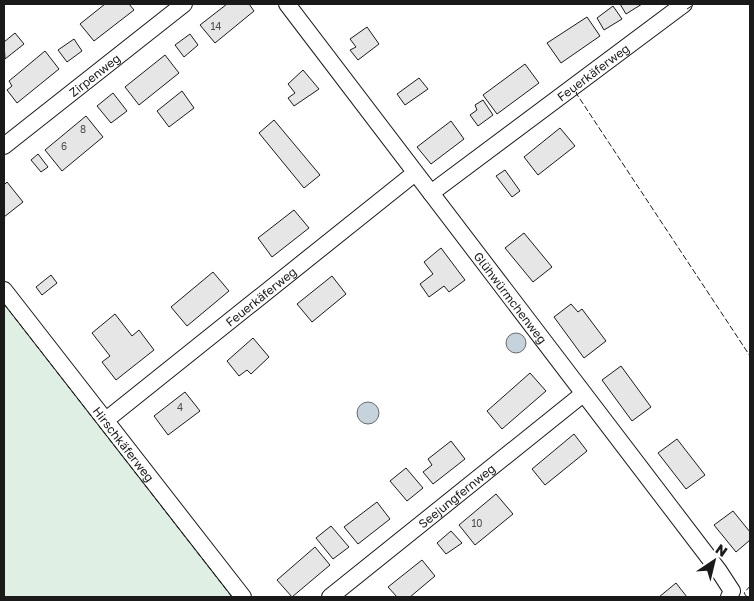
<svg xmlns="http://www.w3.org/2000/svg" width="754" height="601" font-family="'Golos Text',sans-serif">
<style>
.green{fill:#e0efe3;stroke:#6a6a6a}
.water{fill:#c6d2dc;stroke:#6a6a6a}
.building{fill:#e6e6e6;stroke:#1a1a1a}
.lines{fill:none;stroke-linecap:round;stroke-linejoin:round}
.minor-casing{stroke:#1a1a1a;stroke-width:18}
.minor{stroke:#fff;stroke-width:16}
.fence{stroke:#1a1a1a;stroke-width:1;stroke-dasharray:6 2.5;stroke-linecap:butt}
.labels{text-anchor:middle;dominant-baseline:central;stroke-width:4;stroke-linejoin:round;paint-order:stroke}
.number-label{font-size:10px;fill:#4d4d4d}
.street-label{font-size:12px;fill:#1a1a1a;stroke:#fff}
</style>
<rect width="100%" height="100%" fill="#fff"/>
<polygon class="green" points="4,303 234,597 4,597"/>
<g class="water">
<circle cx="516" cy="343" r="10"/>
<circle cx="368" cy="413" r="11"/>
</g>
<g class="building">
<polygon points="105,4 129,4 134,10 94,41 80,24"/>
<polygon points="227,4 249,4 254,11 215,43 200,25"/>
<polygon points="620,4 642,4 626,14"/>
<polygon points="613,6 622,19 604,30 597,18"/>
<polygon points="587,17 600,36 561,63 547,43"/>
<polygon points="367,27 379,44 358,60 350,50 356,47 350,39"/>
<polygon points="15,33 24,44 5,59 4,42"/>
<polygon points="190,34 198,45 184,57 175,45"/>
<polygon points="74,39 82,51 67,62 58,50"/>
<polygon points="45,51 59,69 17,103 7,90 12,86 9,81"/>
<polygon points="165,55 179,73 139,105 125,87"/>
<polygon points="525,64 539,83 497,114 483,95"/>
<polygon points="303,70 319,89 294,106 288,98 295,93 288,84"/>
<polygon points="419,78 428,89 405,105 397,94"/>
<polygon points="182,91 194,108 169,127 157,111"/>
<polygon points="113,93 127,111 111,123 97,106"/>
<polygon points="483,100 493,115 478,126 470,115 477,110 475,105"/>
<polygon points="86,116 103,137 62,171 45,150"/>
<polygon points="274,120 320,175 304,188 259,133"/>
<polygon points="451,121 464,139 431,164 417,147"/>
<polygon points="560,128 575,146 538,175 524,157"/>
<polygon points="38,154 48,167 41,172 31,160"/>
<polygon points="505,170 520,191 512,197 496,176"/>
<polygon points="7,182 23,202 4,217 4,185"/>
<polygon points="294,210 309,228 272,257 258,238"/>
<polygon points="524,233 552,267 533,282 505,248"/>
<polygon points="441,248 465,280 449,292 444,286 429,297 420,284 433,274 424,262"/>
<polygon points="213,272 229,291 187,326 171,307"/>
<polygon points="51,275 57,283 42,295 36,287"/>
<polygon points="332,276 346,294 312,322 297,304"/>
<polygon points="571,304 578,312 582,309 606,341 584,358 554,317"/>
<polygon points="115,314 132,336 139,330 154,350 116,380 102,362 110,356 92,333"/>
<polygon points="253,338 269,357 251,374 247,370 239,376 227,361"/>
<polygon points="621,366 651,407 632,421 602,380"/>
<polygon points="530,373 546,391 502,429 487,411"/>
<polygon points="185,392 200,411 168,435 154,416"/>
<polygon points="574,434 587,451 545,485 532,469"/>
<polygon points="677,439 705,475 686,489 658,453"/>
<polygon points="451,441 465,459 433,484 423,472 432,465 428,459"/>
<polygon points="406,468 423,488 407,501 390,481"/>
<polygon points="496,494 513,514 475,545 459,525"/>
<polygon points="377,502 390,519 358,544 344,527"/>
<polygon points="733,511 750,532 750,540 736,552 714,525"/>
<polygon points="331,526 349,547 333,559 316,538"/>
<polygon points="451,531 462,543 446,554 437,543"/>
<polygon points="315,547 330,565 292,597 277,580"/>
<polygon points="422,560 435,576 410,597 397,597 388,587"/>
<polygon points="676,583 687,597 659,597"/>
</g>
<g class="lines">
<g class="minor-casing">
<g id="minor">
<path id="s1" d="M287,4L719,571L732,591L729,597"/>
<path id="s2" d="M4,146L184,4"/>
<path id="s3" d="M431,193L684,4"/>
<path id="s4" d="M4,290L243,597"/>
<path id="s5" d="M106,420L415,173"/>
<path id="s6" d="M330,597L583,394"/>
</g>
</g>
<use href="#minor" class="minor"/>
<g class="fence">
<polyline points="687,9 695,4"/>
<polyline points="577,92 576,93 750,356"/>
<polyline points="4,304 232,597"/>
<polyline points="747,597 744,593 750,586"/>
</g>
</g>
<g class="labels">
<g class="number-label">
<text x="216" y="26">14</text>
<text x="83" y="129">8</text>
<text x="64" y="146">6</text>
<text x="180" y="407">4</text>
<text x="477" y="523">10</text>
</g>
<g class="street-label">
<text stroke="none"><textPath href="#s3" startOffset="202">Feuerkäferweg</textPath></text>
<text stroke="none"><textPath href="#s2" startOffset="115">Zirpenweg</textPath></text>
<text stroke="none"><textPath href="#s5" startOffset="198">Feuerkäferweg</textPath></text>
<text stroke="none"><textPath href="#s1" startOffset="369">Glühwürmchenweg</textPath></text>
<text stroke="none"><textPath href="#s4" startOffset="195">Hirschkäferweg</textPath></text>
<text stroke="none"><textPath href="#s6" startOffset="162">Seejungfernweg</textPath></text>
</g>
</g>
<rect width="754" height="601" fill="none" stroke="#1a1a1a" stroke-width="10"/>
<g transform="translate(714 561) rotate(35)" stroke="#ffffff" stroke-width="4" paint-order="stroke">
<path d="M0-4L9 19L0 12L-9 19Z" fill="#1a1a1a"/>
<text y="-8" font-size="14" font-weight="bold" text-anchor="middle" fill="#1a1a1a">N</text>
</g>
</svg>
